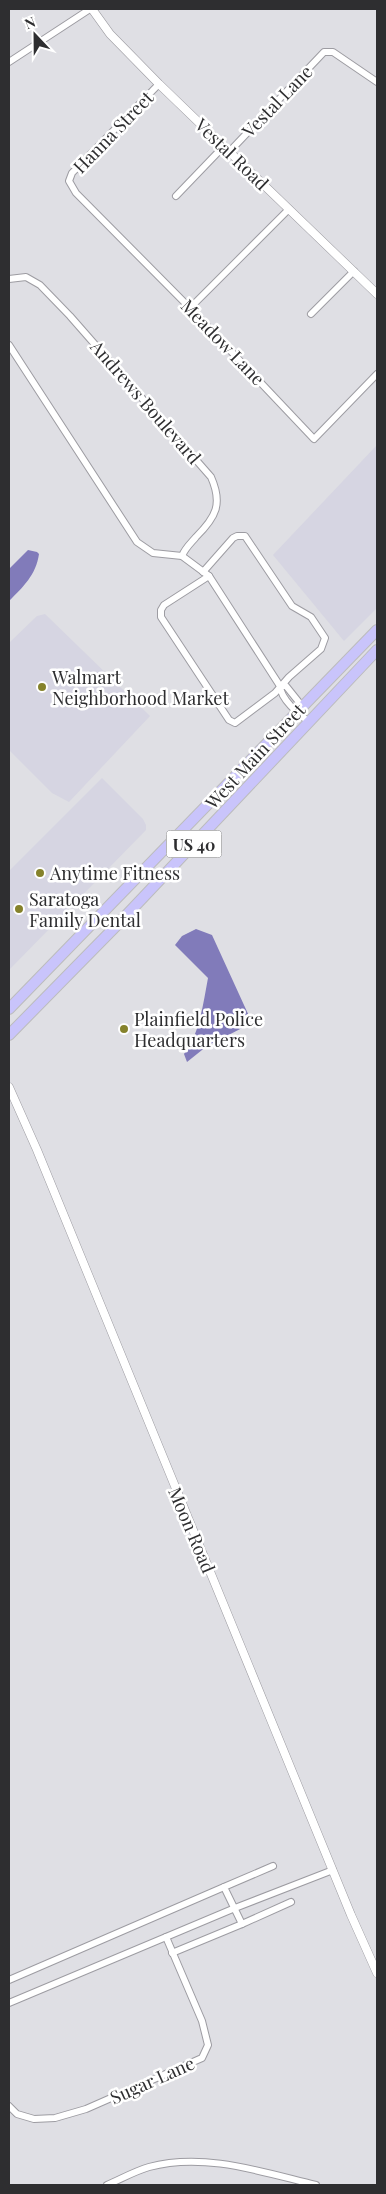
<svg xmlns="http://www.w3.org/2000/svg" width="386" height="2194" font-family="'Playfair Display',serif">
<style>
.built{fill:#d6d5e2}
.water{fill:#817bba}
.lines{fill:none;stroke-linecap:round;stroke-linejoin:round}
.minor-casing{stroke:#9d9ca2;stroke-width:8}
.tertiary-casing{stroke:#9d9ca2;stroke-width:9}
.primary-casing{stroke:#bcbcbd;stroke-width:12}
.minor{stroke:#fff;stroke-width:6}
.tertiary{stroke:#fff;stroke-width:8}
.primary{stroke:#c9c4fb;stroke-width:10}
.poi-dot{fill:#85822b;stroke:#fff;stroke-width:2}
.labels{text-anchor:middle;dominant-baseline:central;stroke-width:5;stroke-linejoin:round;paint-order:stroke}
.shield{fill:#fff;stroke:#6d6d6e;stroke-width:1}
.shield-label{font-size:16px;font-weight:bold;fill:#2e2e30}
.street-label{font-size:18px;fill:#2e2e30;stroke:#fff}
.poi-label{font-size:18px;fill:#2e2e30;stroke:#fff;text-anchor:start}
</style>
<rect width="100%" height="100%" fill="#dfdfe4"/>
<g class="built">
<polygon points="377,445 377,608 344,641 273,555"/>
<polygon points="45,614 150,716 69,802 52,793 9,750 9,643 37,616"/>
<polygon points="102,778 143,819 146,825 146,830 9,970 9,871"/>
</g>
<g class="water">
<path d="M28,550L37,552L39,554C36,575 23,587 9,601V569Z"/>
<path d="M196,929L212,935L249,1016L248,1025L207,1046L187,1062L184,1054C200,1033 203,1004 208,978L175,945L182,936Z"/>
</g>
<g class="lines">
<g class="minor-casing">
<g id="minor">
<polyline points="9,62 90,9"/>
<polyline points="159,84 72,173 69,181 76,193 190,308 314,439 377,374"/>
<polyline points="230,151 324,52 333,52 377,82"/>
<polyline points="176,196 224,146"/>
<path d="M9,279L26,277L40,285L70,316L211,477C223,504 216,517 196,537C191,543 185,548 182,556"/>
<polyline points="190,308 289,209"/>
<polyline points="311,314 354,271"/>
<path d="M9,345L137,542L153,553L182,556L209,576L280,686C281,700 299,714 309,722"/>
<polyline points="203,572 233,538 237,536 245,536 292,606 311,617 325,638 321,649 289,677 275,693 235,723 229,720 161,617 161,610 164,605 209,576"/>
<polyline points="280,686 286,686 302,706"/>
<polyline points="242,1924 291,1902"/>
<polyline points="172,1953 242,1924 224,1887 273,1866"/>
<polyline points="9,1980 224,1887"/>
<polyline points="9,2003 235,1908 333,1870"/>
<polyline points="9,2106 17,2114 34,2119 55,2118 86,2109 202,2058 208,2045 202,2021 166,1937"/>
<path d="M107,2185C121,2179 135,2171 149,2167C204,2152 262,2172 316,2185"/>
</g>
</g>
<g class="tertiary-casing">
<g id="tertiary">
<polyline points="92,9 110,34 159,84 377,294"/>
<polyline points="9,1087 37,1150 351,1915 377,1973"/>
</g>
</g>
<g class="primary-casing">
<g id="primary">
<polyline points="9,1009 377,630"/>
<polyline points="9,1035 118,924 377,650"/>
</g>
</g>
<use href="#minor" class="minor"/>
<use href="#tertiary" class="tertiary"/>
<use href="#primary" class="primary"/>
</g>
<g class="poi-dot">
<circle cx="42" cy="687" r="5"/>
<circle cx="40" cy="873" r="5"/>
<circle cx="19" cy="909" r="5"/>
<circle cx="124" cy="1029" r="5"/>
</g>
<g class="labels">
<rect class="shield" x="166.5" y="830.5" width="55" height="27" rx="4"/>
<g class="shield-label">
<text x="194" y="844">US 40</text>
</g>
<g class="street-label">
<text transform="translate(277 101) rotate(-46)">Vestal Lane</text>
<text transform="translate(113 132) rotate(-46)">Hanna Street</text>
<text transform="translate(232 154) rotate(44)">Vestal Road</text>
<text transform="translate(223 342) rotate(46)">Meadow Lane</text>
<text transform="translate(146 402) rotate(49)">Andrews Boulevard</text>
<text transform="translate(255 756) rotate(-47)">West Main Street</text>
<text transform="translate(192 1530) rotate(67)">Moon Road</text>
<text transform="translate(152 2080) rotate(-24)">Sugar Lane</text>
</g>
<g class="poi-label">
<text x="52" y="677">Walmart<tspan x="52" dy="21">Neighborhood Market</tspan></text>
<text x="50" y="873">Anytime Fitness</text>
<text x="29" y="899">Saratoga<tspan x="29" dy="21">Family Dental</tspan></text>
<text x="134" y="1019">Plainfield Police<tspan x="134" dy="21">Headquarters</tspan></text>
</g>
</g>
<rect width="386" height="2194" fill="none" stroke="#2e2e30" stroke-width="20"/>
<g transform="translate(35 35) rotate(338)" stroke="#ffffff" stroke-width="4" paint-order="stroke">
<path d="M0-4L9 19L0 12L-9 19Z" fill="#2e2e30"/>
<text y="-8" font-size="14" font-weight="bold" text-anchor="middle" fill="#2e2e30">N</text>
</g>
</svg>
